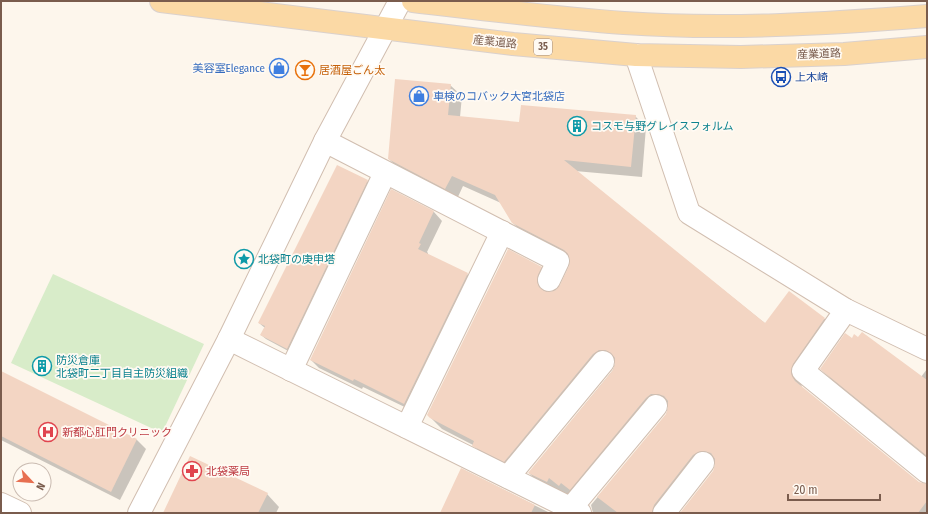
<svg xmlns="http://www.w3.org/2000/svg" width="928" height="514" font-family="'Fira Sans Condensed','Noto Sans JP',sans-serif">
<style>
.green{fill:#d8ecc9}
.shadow{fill:#0003}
.building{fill:#f3d5c3}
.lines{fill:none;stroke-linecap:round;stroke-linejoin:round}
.minor-casing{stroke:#d1beb0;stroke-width:24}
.major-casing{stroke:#dad1cd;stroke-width:24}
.minor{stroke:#fff;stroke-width:22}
.major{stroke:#fbd9a5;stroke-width:22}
.labels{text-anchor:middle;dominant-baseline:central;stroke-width:3.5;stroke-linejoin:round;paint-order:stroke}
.shield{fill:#fffaf3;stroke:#a28b7f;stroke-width:1}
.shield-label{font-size:10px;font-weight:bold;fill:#7a5c4d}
.street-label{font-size:11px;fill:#7a5c4d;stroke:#fffaf3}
.shop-label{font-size:11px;fill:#366cbe;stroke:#fffaf3;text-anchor:end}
.food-label{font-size:11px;fill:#c56008;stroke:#fffaf3;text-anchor:start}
.transit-label{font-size:11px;fill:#164399;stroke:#fffaf3;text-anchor:start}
.culture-label{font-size:11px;fill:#0d838f;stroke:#fffaf3;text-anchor:start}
.health-label{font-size:11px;fill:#be3a42;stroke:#fffaf3;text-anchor:start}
</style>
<rect width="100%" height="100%" fill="#fdf6ec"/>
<polygon class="green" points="53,274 204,344 162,433 11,363"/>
<g class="shadow">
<polygon points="450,85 462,96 460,117 520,123 635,116 646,127 642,177 575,171 766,324 825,319 836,330 801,382 802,388 919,483 927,485 927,513 681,513 714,471 716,462 710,462 668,513 593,513 591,505 666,415 669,405 664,405 579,503 540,484 529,473 613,370 616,361 610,361 516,472 484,456 473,445 442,429 431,418 541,267 552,279 548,286 547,293 556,291 561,286 570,267 571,258 524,234 513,223 501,203 463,186 457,199 400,170 389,159"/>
<polygon points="367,181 372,186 292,353 266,339 261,335 265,328 259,323"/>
<polygon points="392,190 434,212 442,221 427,252 428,253 428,255 467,274 476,283 413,411 363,387 362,389 319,368 311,360"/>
<polygon points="852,339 921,377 927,369 927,457 832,380 821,369"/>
<polygon points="1,372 137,440 146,449 120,500 1,440"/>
<polygon points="462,469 550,513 441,513"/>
<polygon points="267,494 279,507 276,513 164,513"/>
</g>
<g class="building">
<polygon points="395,79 451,84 448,115 519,122 521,105 636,115 631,167 564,160 765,323 789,291 825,318 793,364 791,370 792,376 795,381 919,482 927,484 927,501 918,513 680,513 713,471 715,465 715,459 711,453 704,451 698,452 693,455 654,505 652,513 618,513 597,497 666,414 668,408 668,401 664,396 658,394 651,394 646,398 570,490 561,483 559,486 549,478 547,482 528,473 613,370 615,364 615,358 611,353 605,350 599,350 593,354 504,462 472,446 474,441 430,418 427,415 508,249 542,267 538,275 537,281 539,287 544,291 550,292 556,290 560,285 569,266 570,260 568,254 564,250 512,223 495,195 452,176 445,189 388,159"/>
<polygon points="337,165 368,180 287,349 260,335 265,326 258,323"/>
<polygon points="391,189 434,211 419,243 421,244 418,249 468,273 404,404 354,379 353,381 310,360"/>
<polygon points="862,332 927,380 927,456 820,369 845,333 852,338 854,334 858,337"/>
<polygon points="1,371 137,439 111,492 1,436"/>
<polygon points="190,456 268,493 258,513 163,513"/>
<polygon points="461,468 535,505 531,513 440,513"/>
</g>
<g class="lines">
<g class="minor-casing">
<g id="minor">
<polyline points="636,55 689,213 846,310 927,349"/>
<polyline points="325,141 558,261 549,280"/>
<polyline points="846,310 803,371 927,472"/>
<polyline points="229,339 580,513"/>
<polyline points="291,370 385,173"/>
<polyline points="407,427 502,232"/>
<polyline points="508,477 603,362"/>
<polyline points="1,504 20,513"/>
<polyline points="571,508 656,406"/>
<polyline points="139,513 229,339 325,141 400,1"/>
<polyline points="664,513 703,463"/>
</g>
</g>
<g class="major-casing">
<g id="major">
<polyline points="161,1 513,44 636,55 741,57 844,54 927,47"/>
<path d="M413,1C483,9 553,18 624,23C725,30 826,24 927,16"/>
</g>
</g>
<use href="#minor" class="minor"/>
<use href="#major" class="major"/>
</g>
<defs>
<g id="shop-ring" transform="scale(1)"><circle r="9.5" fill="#fffaf3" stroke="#3f7fe0" stroke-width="1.5"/><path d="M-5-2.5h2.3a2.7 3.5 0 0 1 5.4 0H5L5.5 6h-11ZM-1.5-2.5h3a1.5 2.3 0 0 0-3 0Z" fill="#3f7fe0"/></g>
<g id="bar-ring" transform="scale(1)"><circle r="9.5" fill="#fffaf3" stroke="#e8710a" stroke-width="1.5"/><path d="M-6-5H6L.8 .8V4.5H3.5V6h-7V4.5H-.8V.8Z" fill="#e8710a"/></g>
<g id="bus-ring" transform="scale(1)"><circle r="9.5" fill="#fffaf3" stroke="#1a4fb4" stroke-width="1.5"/><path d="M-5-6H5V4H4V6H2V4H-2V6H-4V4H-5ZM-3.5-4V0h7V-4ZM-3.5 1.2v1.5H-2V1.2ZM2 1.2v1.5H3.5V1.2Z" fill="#1a4fb4"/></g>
<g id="building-ring" transform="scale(1)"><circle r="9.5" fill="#fffaf3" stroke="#0f9aa8" stroke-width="1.5"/><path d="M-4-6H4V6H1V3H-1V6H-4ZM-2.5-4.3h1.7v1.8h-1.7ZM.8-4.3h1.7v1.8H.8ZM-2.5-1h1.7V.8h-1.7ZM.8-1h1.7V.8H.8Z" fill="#0f9aa8"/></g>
<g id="sight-ring" transform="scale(1)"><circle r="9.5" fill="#fffaf3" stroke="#0f9aa8" stroke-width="1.5"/><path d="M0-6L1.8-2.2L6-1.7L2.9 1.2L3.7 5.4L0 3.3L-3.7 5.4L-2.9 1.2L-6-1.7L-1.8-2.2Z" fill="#0f9aa8"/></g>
<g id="hospital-ring" transform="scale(1)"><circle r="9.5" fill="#fffaf3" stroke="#e0444e" stroke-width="1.5"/><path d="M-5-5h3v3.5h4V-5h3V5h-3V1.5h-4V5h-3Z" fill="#e0444e"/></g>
<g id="pharmacy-ring" transform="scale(1)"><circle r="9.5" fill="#fffaf3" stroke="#e0444e" stroke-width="1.5"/><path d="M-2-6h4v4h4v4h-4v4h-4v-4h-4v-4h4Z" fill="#e0444e"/></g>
</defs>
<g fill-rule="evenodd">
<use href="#shop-ring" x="279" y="68"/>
<use href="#bar-ring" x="305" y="70"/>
<use href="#bus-ring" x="781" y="77"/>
<use href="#shop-ring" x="419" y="96"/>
<use href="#building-ring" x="577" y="126"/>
<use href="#sight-ring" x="244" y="259"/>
<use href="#building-ring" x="42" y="366"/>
<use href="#hospital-ring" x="48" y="432"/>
<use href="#pharmacy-ring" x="192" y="471"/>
</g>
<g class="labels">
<rect class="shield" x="534" y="39" width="18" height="16" rx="3"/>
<g class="shield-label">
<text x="543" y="47">35</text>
</g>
<g class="street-label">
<text transform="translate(495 42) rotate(6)">産業道路</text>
<text transform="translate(819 54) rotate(-2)">産業道路</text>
</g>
<g class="shop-label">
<text x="265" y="68">美容室Elegance</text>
<text x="433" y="96" text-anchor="start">車検のコバック大宮北袋店</text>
</g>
<g class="food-label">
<text x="319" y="70">居酒屋ごん太</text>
</g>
<g class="transit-label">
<text x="795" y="77">上木崎</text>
</g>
<g class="culture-label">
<text x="591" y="126">コスモ与野グレイスフォルム</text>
<text x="258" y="259">北袋町の庚申塔</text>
<text x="56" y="360">防災倉庫<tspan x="56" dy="13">北袋町二丁目自主防災組織</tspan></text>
</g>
<g class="health-label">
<text x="62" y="432">新都心肛門クリニック</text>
<text x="206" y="471">北袋薬局</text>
</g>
</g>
<rect width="928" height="514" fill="none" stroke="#7a5c4d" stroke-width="4"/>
<g transform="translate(32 482) rotate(116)"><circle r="19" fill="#fffaf3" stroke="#cabbb1"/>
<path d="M0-3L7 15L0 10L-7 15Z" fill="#e76f51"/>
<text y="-6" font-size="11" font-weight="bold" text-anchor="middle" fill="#7a5c4d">N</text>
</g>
<path d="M788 494v6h92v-6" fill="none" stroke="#7a5c4d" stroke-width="2"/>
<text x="794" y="494" font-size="12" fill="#7a5c4d" stroke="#fffaf3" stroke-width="3" paint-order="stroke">20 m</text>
</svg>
